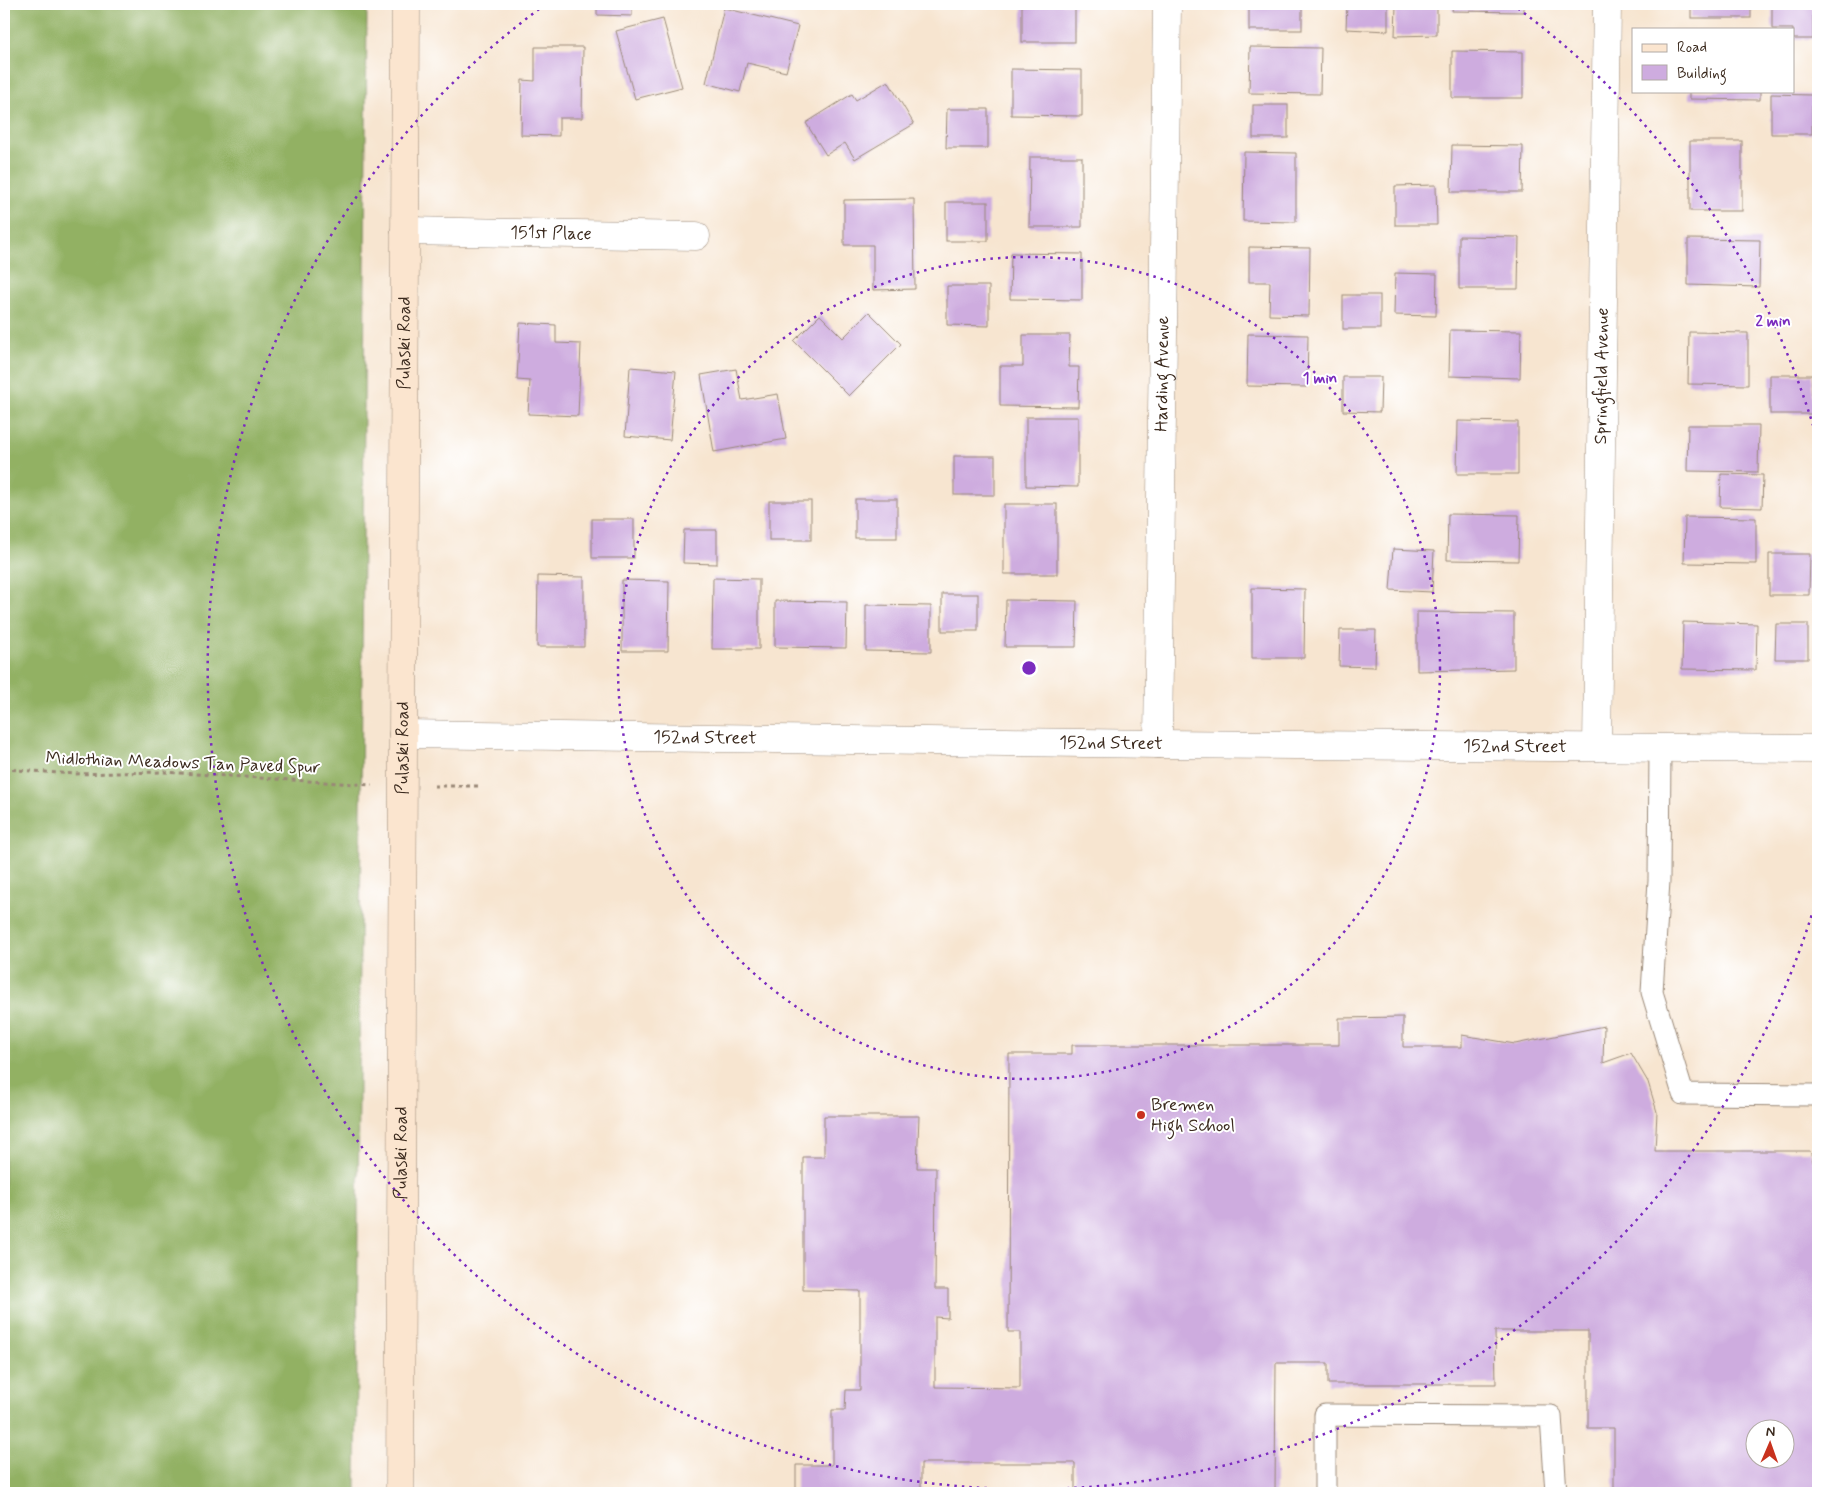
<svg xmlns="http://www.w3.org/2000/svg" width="1822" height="1497" font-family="Mynerve,sans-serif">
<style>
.forest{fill:#92b164;stroke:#666e41}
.building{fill:#ceacdf;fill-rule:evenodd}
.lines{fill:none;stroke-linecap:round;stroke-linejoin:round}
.lane-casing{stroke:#987;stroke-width:23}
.street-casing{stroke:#987;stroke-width:29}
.secondary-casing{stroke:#987;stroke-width:29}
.path{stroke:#987;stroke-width:3;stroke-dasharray:4 4;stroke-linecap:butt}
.lane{stroke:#fff;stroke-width:21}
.street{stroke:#fff;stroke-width:28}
.secondary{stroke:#fbe5cf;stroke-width:28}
.ring{fill:none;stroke:#7b2cbf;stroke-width:2.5;stroke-dasharray:2.5 5}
.poi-dot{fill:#c8321e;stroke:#fff;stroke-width:2}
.labels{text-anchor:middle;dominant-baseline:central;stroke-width:4;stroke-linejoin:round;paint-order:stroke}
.street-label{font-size:18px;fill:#3b2a1e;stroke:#fff}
.poi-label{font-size:18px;fill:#3b2a1e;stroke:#fff;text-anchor:start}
.centre{fill:#7b2cbf;stroke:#fff;stroke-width:2.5}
.ring-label{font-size:15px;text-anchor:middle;font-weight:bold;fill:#7b2cbf;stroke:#fff;stroke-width:4;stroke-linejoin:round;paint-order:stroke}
</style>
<rect width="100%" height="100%" fill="#fff"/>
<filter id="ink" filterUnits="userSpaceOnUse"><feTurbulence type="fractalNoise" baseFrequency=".02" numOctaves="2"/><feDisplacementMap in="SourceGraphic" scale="10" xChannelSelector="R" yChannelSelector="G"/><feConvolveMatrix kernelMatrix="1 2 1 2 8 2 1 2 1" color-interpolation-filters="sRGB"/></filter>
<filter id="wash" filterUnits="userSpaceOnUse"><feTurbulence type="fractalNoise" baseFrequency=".0096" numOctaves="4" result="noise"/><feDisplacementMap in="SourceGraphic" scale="20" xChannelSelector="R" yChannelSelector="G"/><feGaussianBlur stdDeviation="1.12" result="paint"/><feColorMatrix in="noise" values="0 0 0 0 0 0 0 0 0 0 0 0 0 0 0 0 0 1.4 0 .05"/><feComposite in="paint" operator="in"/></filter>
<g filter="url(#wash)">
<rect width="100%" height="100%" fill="#f7e5d0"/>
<polygon class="forest" points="4,4 367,4 356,1493 4,1493"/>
<g id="blocks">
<g class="building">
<polygon points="597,4 632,4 632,16 597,15"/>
<rect x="1022" y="4" width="53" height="38"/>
<rect x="1249" y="4" width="53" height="26"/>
<polygon points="1347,4 1388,4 1388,31 1346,29"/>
<polygon points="1396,4 1437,4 1437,35 1395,36"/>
<polygon points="1453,4 1524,4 1524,12 1452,11"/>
<rect x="1691" y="4" width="60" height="14"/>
<polygon points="1772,4 1813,4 1813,39 1793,39 1793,29 1772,29"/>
<polygon points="724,8 798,26 786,72 747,63 740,92 706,83"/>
<polygon points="663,19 682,87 635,99 616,31"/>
<polygon points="535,47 583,47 582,118 559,118 559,136 521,135 522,80 535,81"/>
<polygon points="1250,47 1321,48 1320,94 1249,93"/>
<polygon points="1452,51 1523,52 1523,98 1452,98"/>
<polygon points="1011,69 1082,70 1082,116 1011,115"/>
<polygon points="888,81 914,124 855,159 845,143 826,155 806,123 852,94 856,100"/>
<polygon points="1689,91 1760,91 1760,100 1689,99"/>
<polygon points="1771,94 1812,95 1812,134 1771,134"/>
<rect x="1253" y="105" width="35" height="33"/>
<polygon points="947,109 988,109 988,148 946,148"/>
<rect x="1690" y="141" width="52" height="70"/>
<polygon points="1452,145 1523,146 1522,192 1451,192"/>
<polygon points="1244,152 1296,153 1296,222 1243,221"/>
<polygon points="1030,157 1082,157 1082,227 1029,227"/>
<polygon points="1436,185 1437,225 1395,225 1395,186"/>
<polygon points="914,199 915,289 873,290 873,245 844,245 844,200"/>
<rect x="946" y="202" width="42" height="39"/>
<polygon points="1459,236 1519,237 1518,289 1459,289"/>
<polygon points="1688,239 1760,240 1759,287 1688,285"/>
<polygon points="1249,247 1310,248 1309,316 1269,315 1270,282 1249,282"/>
<polygon points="1011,253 1082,254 1082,300 1010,299"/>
<polygon points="1395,273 1437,274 1436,316 1394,315"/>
<polygon points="947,286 989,286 989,326 947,325"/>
<rect x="1343" y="295" width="37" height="34"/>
<polygon points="869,312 901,344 849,396 794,341 820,315 843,338"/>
<polygon points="520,323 556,325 556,343 581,344 578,416 528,414 530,381 517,380"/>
<polygon points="1450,330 1521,331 1520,378 1449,376"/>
<polygon points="1689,332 1748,333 1748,385 1688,384"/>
<polygon points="1248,334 1308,335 1307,387 1247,386"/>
<polygon points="1023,335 1070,335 1069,367 1079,367 1078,407 1000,406 1000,366 1023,366"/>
<polygon points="630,367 676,371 670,440 625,436"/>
<polygon points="736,369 742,400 778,394 786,439 714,452 701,375"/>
<rect x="1770" y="375" width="42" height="39"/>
<polygon points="1343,377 1381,377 1380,412 1343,411"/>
<polygon points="1026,417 1078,417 1078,487 1026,486"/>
<polygon points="1458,421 1518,422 1518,474 1457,474"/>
<polygon points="1688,425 1759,425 1758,472 1687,471"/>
<rect x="954" y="456" width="41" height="39"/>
<polygon points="1721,474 1763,475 1762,508 1720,507"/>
<rect x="855" y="499" width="42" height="39"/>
<rect x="769" y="501" width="42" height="39"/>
<rect x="1004" y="504" width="53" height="70"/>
<polygon points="1448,514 1519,515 1518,561 1447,560"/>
<polygon points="1685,517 1756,518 1756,564 1684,563"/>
<rect x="592" y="519" width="42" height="39"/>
<polygon points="684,530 717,530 717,564 683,563"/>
<polygon points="1393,549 1434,551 1432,592 1390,590"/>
<polygon points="1769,554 1810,554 1809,595 1769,595"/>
<polygon points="538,576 584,577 584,647 537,647"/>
<polygon points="713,578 759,579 759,649 712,649"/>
<polygon points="622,580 669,581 668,651 622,651"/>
<polygon points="1252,588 1305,589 1304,658 1252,658"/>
<rect x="942" y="594" width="36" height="37"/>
<polygon points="1006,600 1077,601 1076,647 1005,647"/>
<polygon points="775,601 847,602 846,648 775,647"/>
<polygon points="866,605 931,606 931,652 866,651"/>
<polygon points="1417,612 1514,613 1514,669 1417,671"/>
<polygon points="1683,622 1757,624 1756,670 1682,669"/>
<polygon points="1776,624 1808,624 1808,659 1775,659"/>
<polygon points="1340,630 1376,630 1375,667 1339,666"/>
<path d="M1403,1017V1047H1462V1035L1515,1044L1604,1026L1603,1063L1631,1053L1648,1082L1657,1112L1655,1151H1810L1818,1179V1493H1614V1428H1588V1331H1495L1496,1384H1328V1363H1276L1275,1493H1075V1463H921V1493H796V1465H832V1410H845L846,1390H860V1291L803,1290V1157H824V1116H919L917,1168H936L935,1289H948V1318L935,1317V1387L1020,1388V1332H1008L1009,1054H1072V1045H1339V1018ZM1754,1430H1784V1460H1754Z"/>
</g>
</g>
</g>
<g filter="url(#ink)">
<use href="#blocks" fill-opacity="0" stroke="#987" stroke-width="1"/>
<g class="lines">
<g class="lane-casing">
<g id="lane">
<polyline points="1660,748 1659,881 1652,992 1683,1094 1818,1095"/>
<polyline points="1325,1493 1325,1415 1551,1416 1556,1493"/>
</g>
</g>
<g class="street-casing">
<g id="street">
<path id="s1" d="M405,231L696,236"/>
<path id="s2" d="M403,734L1158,744L1818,749"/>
<path id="s3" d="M1158,744L1167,4"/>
<path id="s4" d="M1597,747L1607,4"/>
</g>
</g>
<g class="secondary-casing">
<g id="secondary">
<path id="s5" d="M400,1493L406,4"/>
</g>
</g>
<g class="path">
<polyline points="4,769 74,774 162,772 372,785"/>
<polyline points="434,786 478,786"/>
</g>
<use href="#lane" class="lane"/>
<use href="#street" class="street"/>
<use href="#secondary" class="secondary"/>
</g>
</g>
<g class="ring">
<circle cx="1029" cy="668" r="411"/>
<path d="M1818 894A821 821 0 1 1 546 4M1512 4A821 821 0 0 1 1818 442"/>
</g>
<circle class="poi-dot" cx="1141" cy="1115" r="5"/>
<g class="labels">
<g class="street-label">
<text stroke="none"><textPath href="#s1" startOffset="146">151st Place</textPath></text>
<text stroke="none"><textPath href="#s5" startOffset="1150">Pulaski Road</textPath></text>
<text stroke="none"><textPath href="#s3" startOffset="370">Harding Avenue</textPath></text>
<text stroke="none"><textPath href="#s4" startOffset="371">Springfield Avenue</textPath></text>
<text stroke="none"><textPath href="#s2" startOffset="302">152nd Street</textPath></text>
<text stroke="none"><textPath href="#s2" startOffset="708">152nd Street</textPath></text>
<text stroke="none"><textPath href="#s2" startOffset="1112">152nd Street</textPath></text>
<text stroke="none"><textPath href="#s5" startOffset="745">Pulaski Road</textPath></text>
<text transform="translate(183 763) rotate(2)">Midlothian Meadows Tan Paved Spur</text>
<text stroke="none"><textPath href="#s5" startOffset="340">Pulaski Road</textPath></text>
</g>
<g class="poi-label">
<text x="1151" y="1105">Bremen<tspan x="1151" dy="21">High School</tspan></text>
</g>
</g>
<circle cx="1029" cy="668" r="8" class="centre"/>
<g class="ring-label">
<text x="1773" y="326">2 min</text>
<text x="1320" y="383">1 min</text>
</g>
<rect width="1822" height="1497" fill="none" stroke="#fff" stroke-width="20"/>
<rect x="1632" y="28" width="162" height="65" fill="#ffffff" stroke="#b1aaa5"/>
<rect x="1642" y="44" width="25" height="8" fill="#fbe5cf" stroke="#b1aaa5"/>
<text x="1677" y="52" font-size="15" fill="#3b2a1e">Road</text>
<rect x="1642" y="65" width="25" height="15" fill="#ceacdf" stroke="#b1aaa5"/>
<text x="1677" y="78" font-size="15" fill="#3b2a1e">Building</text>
<g transform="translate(1770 1444) rotate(2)"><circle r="24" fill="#ffffff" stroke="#b1aaa5"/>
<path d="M0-4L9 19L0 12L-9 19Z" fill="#c8321e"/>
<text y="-8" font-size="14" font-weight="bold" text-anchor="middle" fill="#3b2a1e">N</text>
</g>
</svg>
